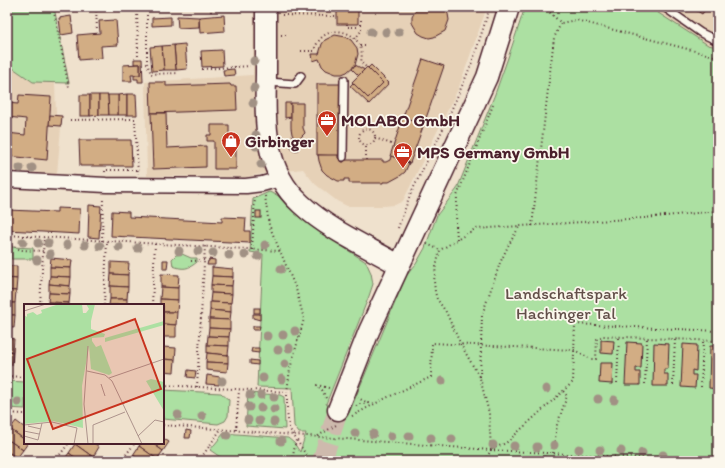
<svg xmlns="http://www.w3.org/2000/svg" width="725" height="468" font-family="Itim,sans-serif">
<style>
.built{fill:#e6d1b7}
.green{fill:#ace0a2;stroke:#7b8066}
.building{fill:#d2ad84;stroke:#4a1f2b}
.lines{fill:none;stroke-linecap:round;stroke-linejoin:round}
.secondary-tunnel{stroke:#cebaad;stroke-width:20;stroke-dasharray:20 10;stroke-linecap:butt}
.lane-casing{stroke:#4a1f2b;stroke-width:10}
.street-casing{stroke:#4a1f2b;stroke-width:17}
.secondary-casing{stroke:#4a1f2b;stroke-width:23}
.path{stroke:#4a1f2b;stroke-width:2;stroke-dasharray:1 3;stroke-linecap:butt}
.lane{stroke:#fbf7ec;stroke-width:7}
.street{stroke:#fbf7ec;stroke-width:14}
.secondary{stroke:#fbf7ec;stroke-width:20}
.tree{fill:#a19184}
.labels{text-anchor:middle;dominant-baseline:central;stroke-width:3.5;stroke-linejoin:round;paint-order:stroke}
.poi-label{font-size:17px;font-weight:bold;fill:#4a1f2b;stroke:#fbf7ec;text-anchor:start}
.park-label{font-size:17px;fill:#624f49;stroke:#fbf7ec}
.inset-road{fill:none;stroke:#ad938c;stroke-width:1}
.view{fill:#c8321e;fill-opacity:0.15;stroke:#c8321e;stroke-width:2}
.inset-edge{fill:none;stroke:#4a1f2b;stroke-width:2}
</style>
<rect width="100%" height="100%" fill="#efe1cd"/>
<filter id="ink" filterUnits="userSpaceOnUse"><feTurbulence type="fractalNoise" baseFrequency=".025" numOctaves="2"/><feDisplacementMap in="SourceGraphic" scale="8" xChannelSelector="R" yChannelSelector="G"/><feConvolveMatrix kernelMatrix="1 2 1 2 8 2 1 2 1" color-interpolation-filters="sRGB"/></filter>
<g filter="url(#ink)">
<g class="built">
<polygon points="254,7 487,7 459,87 403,201 395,205 384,206 347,206 337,201 315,184 303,169 261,174 247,177 147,176 145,82 253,75"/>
<polygon points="556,7 718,7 718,52"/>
<polygon points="7,64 33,82 55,83 56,115 62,116 57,174 7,171"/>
</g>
<g class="green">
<polygon points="7,7 54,7 69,83 33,82 7,64"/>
<polygon points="525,7 649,7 708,45 718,47 718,461 226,461 210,450 224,433 288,438 294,443 300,452 306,433 299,433 294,426 292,388 257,387 263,254 250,252 253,199 269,192 277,195 302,219 323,234 366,262 371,273 373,284 369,296 326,404 342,412 349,413 406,276 416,264 425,248 437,215 457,189 495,94 510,52"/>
<polygon points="12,247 33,248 33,259 11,259"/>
<path d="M182,254L191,258H197V262C189,269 183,270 173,266L172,259L176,255Z"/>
<polygon points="7,381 25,382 25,409 7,408"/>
<polygon points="163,390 221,393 229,400 228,416 225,421 218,424 163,419"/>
<polygon points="248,393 280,395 284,397 285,429 246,426"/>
</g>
<g class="building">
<rect x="337" y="7" width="21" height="17"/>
<polygon points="417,7 444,7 448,14 449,20 445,31 434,37 429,38 423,36 418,33 412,23 412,17"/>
<polygon points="691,7 707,7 702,14"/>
<polygon points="224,15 225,31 200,33 199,17"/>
<polygon points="71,16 73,33 61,35 59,18"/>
<polygon points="177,16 199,17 199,27 178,28"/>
<polygon points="171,17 171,25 152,26 152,18"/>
<polygon points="116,20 118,45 101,46 102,58 79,60 77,35 100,33 99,21"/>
<polygon points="335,35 346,37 351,40 357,48 358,54 355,65 347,72 342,74 336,74 326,70 322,66 319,59 313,61 312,54 319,54 322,44 325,40"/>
<polygon points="185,44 187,69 176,70 174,45"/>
<polygon points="174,45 176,70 164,70 162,46"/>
<polygon points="162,46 164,70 152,71 150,47"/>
<polygon points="222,50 223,66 202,67 201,51"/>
<polygon points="134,59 142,59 143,82 138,82 138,79 134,79 134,75 140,75 140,64 134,64"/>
<polygon points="423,59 444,66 424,124 403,117"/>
<polygon points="140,64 140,75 131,75 132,81 123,81 123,65"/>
<polygon points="355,65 365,70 359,76 352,69"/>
<polygon points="371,65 389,83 369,104 350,86 353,83 368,98 383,83 368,68"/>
<polygon points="367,67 383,83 368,98 352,82"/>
<polygon points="234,69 235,75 224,76 223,70"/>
<polygon points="150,82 166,82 166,86 230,84 231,86 236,86 237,110 151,113"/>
<polygon points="317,84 340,84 340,156 317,155"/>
<polygon points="127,94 127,115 118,115 118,95"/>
<polygon points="127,94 136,94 137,115 127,115"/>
<polygon points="19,95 51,97 47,160 7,156 7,133 25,135 26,119 8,117 7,129 7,103 18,104"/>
<rect x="80" y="95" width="10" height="21"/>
<polygon points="90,95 99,95 99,115 90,116"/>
<polygon points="99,95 108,95 109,115 99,115"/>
<polygon points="108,95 118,95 118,115 109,115"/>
<polygon points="285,103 291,103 291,117 285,118"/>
<polygon points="291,103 303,103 303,128 305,133 296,142 292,134 291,128"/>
<polygon points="151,113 166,113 167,148 206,146 206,167 153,169"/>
<polygon points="50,115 62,116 61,126 49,125"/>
<polygon points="403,117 424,124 410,163 390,156"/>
<polygon points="211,125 229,125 229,147 236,147 236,169 214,169 214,141 207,141 207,135 211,135"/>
<polygon points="79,140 131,140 132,166 80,166"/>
<polygon points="295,143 298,150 293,151 290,145"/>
<polygon points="318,155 338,155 338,158 342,162 344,162 344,160 383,160 383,162 386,162 390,160 391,156 409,163 405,172 400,176 389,182 383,182 383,183 349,183 349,179 344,179 344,181 338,181 327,175 322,170 319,161"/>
<polygon points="89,205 101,206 99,238 88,237"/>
<polygon points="57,208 80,209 79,234 7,230 7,210 57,212"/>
<polygon points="112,211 129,212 129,217 222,222 222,217 246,218 245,231 250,231 250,243 111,236"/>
<rect x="256" y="211" width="5" height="7"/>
<polygon points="51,258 72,260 71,268 50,267"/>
<polygon points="209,259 215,260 215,265 207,265 208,261 209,261"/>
<polygon points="163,260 168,260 167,269 163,269"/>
<polygon points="111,262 129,263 128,275 111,274"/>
<polygon points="7,266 17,266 17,279 7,278"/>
<polygon points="50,267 71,268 71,277 50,276"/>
<polygon points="212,267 233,269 233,277 212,276"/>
<polygon points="111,274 128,275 128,287 110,286"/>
<polygon points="161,274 179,275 178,288 161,287"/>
<polygon points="50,276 71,277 70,286 49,284"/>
<polygon points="212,276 233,277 232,286 211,285"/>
<polygon points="7,278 17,279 16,291 7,290"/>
<polygon points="49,284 70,286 70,294 49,293"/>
<polygon points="211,285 232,286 232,294 211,293"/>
<polygon points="110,286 128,287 127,299 110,299"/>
<polygon points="161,287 178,288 178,300 160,299"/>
<polygon points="7,290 16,291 15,303 7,303"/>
<polygon points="49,293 70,294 69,303 48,302"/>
<polygon points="211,293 232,294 231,303 210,302"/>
<polygon points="110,299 127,299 127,305 109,305"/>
<polygon points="160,299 178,300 177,312 163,312 163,305 160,305"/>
<polygon points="48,302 69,303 69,305 48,305"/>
<polygon points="210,302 231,303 231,312 210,310"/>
<rect x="7" y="303" width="8" height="12"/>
<rect x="254" y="308" width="6" height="5"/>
<polygon points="210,310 231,312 230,320 209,319"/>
<polygon points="163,312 177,312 176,325 163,324"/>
<polygon points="253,314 260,314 260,320 253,318"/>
<polygon points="7,315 15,315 14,328 7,327"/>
<polygon points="209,319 230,320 230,329 209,328"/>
<polygon points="163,324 176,325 176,337 163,337"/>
<polygon points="253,326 260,326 259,330 253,330"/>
<polygon points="209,328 230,329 229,337 208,336"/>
<polygon points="208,336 229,337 229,346 207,345"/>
<polygon points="7,338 14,339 13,352 7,351"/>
<polygon points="601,340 614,341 613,354 601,353"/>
<polygon points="627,342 642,343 641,368 636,368 636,372 640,372 640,385 625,385"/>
<polygon points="654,343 669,344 668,369 664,369 664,374 668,374 668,386 653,386"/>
<polygon points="683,344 697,345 696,371 692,370 692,375 696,375 695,388 681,387"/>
<polygon points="207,345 229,346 228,355 207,353"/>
<polygon points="710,346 718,346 718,389 709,388"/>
<polygon points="163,347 176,348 175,360 163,359"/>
<polygon points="252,348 259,348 259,353 251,352"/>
<polygon points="7,351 13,352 12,365 7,364"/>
<polygon points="207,353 228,355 228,363 206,362"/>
<polygon points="163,359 175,360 174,372 163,371"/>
<polygon points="250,360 258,361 258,365 250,364"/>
<polygon points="206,362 228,363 227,372 206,370"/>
<polygon points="600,363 613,363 612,384 599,383"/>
<polygon points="188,370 196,371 195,378 187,377"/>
<polygon points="207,375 220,377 219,385 206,384"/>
<polygon points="16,421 25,428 25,440 10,429"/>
<polygon points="10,429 25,440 25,443 28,443 23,450 7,439 7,433"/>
<polygon points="186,430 191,431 190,438 185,438"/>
<polygon points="163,438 169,442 163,451 152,443 163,443"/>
<polygon points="7,439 23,450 17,458 7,451"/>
<polygon points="76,443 94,443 99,447 93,457 75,444"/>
<polygon points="141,443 152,443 163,451 157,459 139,446"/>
<polygon points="75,444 93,457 90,461 80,461 69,453"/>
<polygon points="139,446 157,459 156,461 141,461 133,455"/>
<polygon points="7,451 17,458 15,461 7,461"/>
<polygon points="69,453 80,461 63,461"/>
<polygon points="133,455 141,461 128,461"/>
</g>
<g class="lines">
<polyline class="secondary-tunnel" points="322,461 338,410"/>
<g class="lane-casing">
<g id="lane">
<polyline points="664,7 701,33 718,41"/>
<polyline points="268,82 295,84 301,76"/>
<polyline points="343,157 344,80"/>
</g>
</g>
<g class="street-casing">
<polyline id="street" points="7,180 106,185 246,186 262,184 280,179"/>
</g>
<g class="secondary-casing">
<g id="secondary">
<path d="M266,7C266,29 266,52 266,74C265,121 263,170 301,204C329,230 366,246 399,265"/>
<polyline points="338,410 369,331 487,77 509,7"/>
</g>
</g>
<g class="path">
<polyline points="53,7 69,88"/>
<polyline points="96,7 97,30"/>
<polyline points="137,7 138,57"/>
<polyline points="147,7 147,63 151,74 179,73"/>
<polyline points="211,7 211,14"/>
<polyline points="544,7 561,23 576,20 718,57"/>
<polyline points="282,15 337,16"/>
<polyline points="347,24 347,27 359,27"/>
<polyline points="281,35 287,35"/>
<polyline points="355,39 361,31 361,18"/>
<polyline points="360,46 366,46"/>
<path d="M301,51H314C323,18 368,30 361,62L366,67"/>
<polyline points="202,69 250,66"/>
<polyline points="70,120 135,119 138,174"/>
<circle cx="367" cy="137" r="8"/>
<polyline points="375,138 394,145"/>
<polyline points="366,160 366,145"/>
<polyline points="7,164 11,160 11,156"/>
<polyline points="105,172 105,170 138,170"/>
<polyline points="265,196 269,225 296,289 304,319 290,369 287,392 287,411 289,428 310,461"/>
<polyline points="532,226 554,38 561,23"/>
<polyline points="398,228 410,195 441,133 466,77 474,57 490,7"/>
<polyline points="7,235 280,251"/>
<polyline points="457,239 456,224 457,196 493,105"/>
<polyline points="102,241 103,198"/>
<polyline points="427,244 440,250"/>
<polyline points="7,246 14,246 20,250 43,251"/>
<polyline points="252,250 255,197"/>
<polyline points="191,261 205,260"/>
<polyline points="40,305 44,237"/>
<polyline points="104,305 107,241"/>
<polyline points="152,305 155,244"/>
<polyline points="7,376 25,377"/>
<polyline points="480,377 482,315 500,263 508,246 519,227"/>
<polyline points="617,383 619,337"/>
<polyline points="645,384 647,338"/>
<polyline points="163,385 287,392"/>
<polyline points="673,385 675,339"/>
<polyline points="197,387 205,246"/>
<polyline points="701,387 703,341"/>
<polyline points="326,398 322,390 317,387 317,385 329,388"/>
<polyline points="356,406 360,404 367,404 368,403 358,398"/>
<polyline points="7,413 25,414"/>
<polyline points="352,416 382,400 431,377 432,343 574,350 591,359 596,359 597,339 602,336 718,341"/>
<polyline points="7,423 14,413"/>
<polyline points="163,425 491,450 698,461"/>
<polyline points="236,430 239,390"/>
<polyline points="318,436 336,425"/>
<polyline points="492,449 506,443 573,382 575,324 718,331"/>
<polyline points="553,453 557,425 567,396 563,391"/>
<polyline points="55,461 69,443"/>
<polyline points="121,461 135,443"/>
<polyline points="199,461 221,429"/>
<polyline points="292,461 296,440"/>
<polyline points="485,461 491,450 489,413 480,378 461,345 446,312 437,299 435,292 434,281 436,267 440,250 475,229 644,218 718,211"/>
<polyline points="544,461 545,453"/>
</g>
<use href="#lane" class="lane"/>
<use href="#street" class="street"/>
<use href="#secondary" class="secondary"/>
</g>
<g class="tree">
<circle cx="371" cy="32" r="4.5"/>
<circle cx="386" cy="32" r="4.5"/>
<circle cx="399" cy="32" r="4.5"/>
<circle cx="254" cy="61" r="4.5"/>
<circle cx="254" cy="88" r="4.5"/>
<circle cx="253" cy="103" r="4.5"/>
<circle cx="256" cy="135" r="4.5"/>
<circle cx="256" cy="146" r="4.5"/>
<circle cx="261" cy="164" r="4.5"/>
<circle cx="20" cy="168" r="4.5"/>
<circle cx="32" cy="168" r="4.5"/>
<circle cx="23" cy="242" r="4.5"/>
<circle cx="38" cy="243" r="4.5"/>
<circle cx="48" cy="243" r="4.5"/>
<circle cx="67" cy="245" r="4.5"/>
<circle cx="85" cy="245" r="4.5"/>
<circle cx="265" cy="245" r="4.5"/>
<circle cx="100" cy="246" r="4.5"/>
<circle cx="119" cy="247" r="4.5"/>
<circle cx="138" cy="248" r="4.5"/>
<circle cx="179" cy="251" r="4.5"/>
<circle cx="198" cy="251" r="4.5"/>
<circle cx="213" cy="253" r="4.5"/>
<circle cx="50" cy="254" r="4.5"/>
<circle cx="229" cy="255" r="4.5"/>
<circle cx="245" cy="255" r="4.5"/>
<circle cx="258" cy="256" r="4.5"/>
<circle cx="37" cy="260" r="4.5"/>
<circle cx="281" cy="269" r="4.5"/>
<circle cx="295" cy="331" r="4.5"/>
<circle cx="283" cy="335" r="4.5"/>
<circle cx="267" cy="336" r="4.5"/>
<circle cx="289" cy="348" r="4.5"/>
<circle cx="278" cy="350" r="4.5"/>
<circle cx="285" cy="364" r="4.5"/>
<circle cx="263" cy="378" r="4.5"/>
<circle cx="282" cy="379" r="4.5"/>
<circle cx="222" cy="381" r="4.5"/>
<circle cx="442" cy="381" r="4.5"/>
<circle cx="546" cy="389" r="4.5"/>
<circle cx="250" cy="395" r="4.5"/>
<circle cx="261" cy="395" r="4.5"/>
<circle cx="274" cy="397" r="4.5"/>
<circle cx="598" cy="399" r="4.5"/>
<circle cx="614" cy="400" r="4.5"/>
<circle cx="18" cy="402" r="4.5"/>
<circle cx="249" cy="407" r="4.5"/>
<circle cx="261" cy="408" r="4.5"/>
<circle cx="274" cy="409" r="4.5"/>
<circle cx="178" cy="415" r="4.5"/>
<circle cx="202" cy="416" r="4.5"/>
<circle cx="248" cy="420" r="4.5"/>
<circle cx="259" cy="421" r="4.5"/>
<circle cx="274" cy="422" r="4.5"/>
<circle cx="355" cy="433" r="4.5"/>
<circle cx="373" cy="434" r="4.5"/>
<circle cx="227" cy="435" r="4.5"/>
<circle cx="391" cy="436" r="4.5"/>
<circle cx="409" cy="436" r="4.5"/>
<circle cx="431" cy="438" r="4.5"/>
<circle cx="452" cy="439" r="4.5"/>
<circle cx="281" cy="441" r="4.5"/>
<circle cx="493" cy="445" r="4.5"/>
<circle cx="554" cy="445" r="4.5"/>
<circle cx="514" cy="446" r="4.5"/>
<circle cx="537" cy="447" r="4.5"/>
<circle cx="579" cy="449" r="4.5"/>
<circle cx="600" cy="450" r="4.5"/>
<circle cx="621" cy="451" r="4.5"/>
<circle cx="642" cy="453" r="4.5"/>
<circle cx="663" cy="455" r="4.5"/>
</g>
</g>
<defs>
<g id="office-pin" transform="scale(1)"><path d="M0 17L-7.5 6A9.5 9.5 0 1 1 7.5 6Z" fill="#c8321e" stroke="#fbf7ec"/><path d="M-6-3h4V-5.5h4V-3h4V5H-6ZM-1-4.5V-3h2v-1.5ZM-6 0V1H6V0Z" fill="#fff"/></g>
<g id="shop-pin" transform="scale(1)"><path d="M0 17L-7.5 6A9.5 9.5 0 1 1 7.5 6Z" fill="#c8321e" stroke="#fbf7ec"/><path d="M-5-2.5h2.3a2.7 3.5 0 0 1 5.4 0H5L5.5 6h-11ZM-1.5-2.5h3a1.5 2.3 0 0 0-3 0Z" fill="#fff"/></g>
</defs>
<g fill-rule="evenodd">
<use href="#office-pin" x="327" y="120"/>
<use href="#shop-pin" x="231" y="141"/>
<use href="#office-pin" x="403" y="152"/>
</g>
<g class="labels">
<g class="poi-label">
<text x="341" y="120">MOLABO GmbH</text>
<text x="245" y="141">Girbinger</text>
<text x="417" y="152">MPS Germany GmbH</text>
</g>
<g class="park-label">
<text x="566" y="293">Landschaftspark<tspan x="566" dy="20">Hachinger Tal</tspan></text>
</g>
</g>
<g transform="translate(24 304)">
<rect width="140" height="140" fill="#efe1cd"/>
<path d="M35,0H58L59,9H62L65,5L62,0H71L67,17V25L81,30L80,33L68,34V37L72,43L77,41L88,69L85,71L67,65L65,42L58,82L59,124L29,117L0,120V11L3,13V10L9,8L13,11L18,9L17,6ZM140,17V21L81,38V34ZM127,75L140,78V107L122,77Z" fill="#ace0a2"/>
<path class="inset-road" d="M0,7L22,0M64,42L60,100L64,140M63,67L81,71L88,77L118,140M85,74L140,55M77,80L81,92M98,100L128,87M0,121L28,118L53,124L50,140M4,122L17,125M0,127L15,130M0,132L14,136L18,119M114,132L131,116L140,118M69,140V121L101,108"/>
<path class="view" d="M111,15L137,85L29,125L3,55Z"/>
<rect width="140" height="140" class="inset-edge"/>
</g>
<rect width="725" height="468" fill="none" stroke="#fbf7ec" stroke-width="24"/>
<rect x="12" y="12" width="701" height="444" fill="none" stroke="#4a1f2b" stroke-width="1.5" filter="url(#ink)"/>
</svg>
